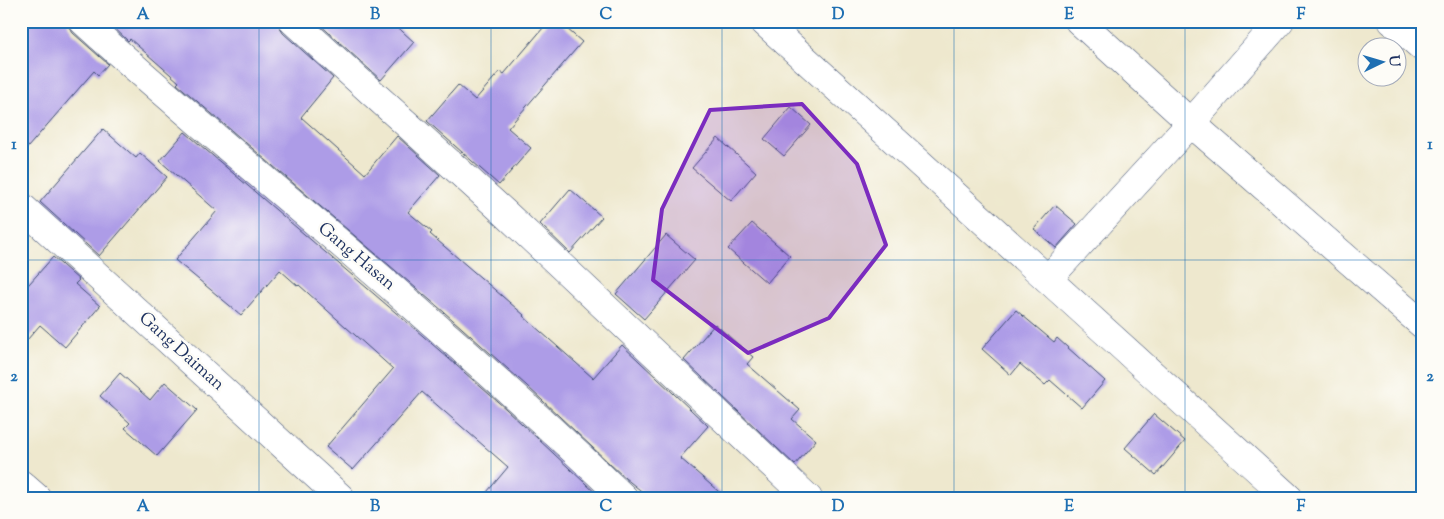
<svg xmlns="http://www.w3.org/2000/svg" width="1444" height="519" font-family="'Sorts Mill Goudy',serif">
<style>
.building{fill:#ad9ce7}
.lines{fill:none;stroke-linecap:round;stroke-linejoin:round}
.minor-casing{stroke:#3b4b6f;stroke-width:29}
.minor{stroke:#fff;stroke-width:28}
.marked{fill:#7b2cbf;fill-opacity:0.2;stroke:#7b2cbf;stroke-width:4;stroke-linejoin:round}
.grid{fill:none;stroke:#1f6fb2;stroke-width:1;stroke-opacity:0.55}
.labels{text-anchor:middle;dominant-baseline:central;stroke-width:5;stroke-linejoin:round;paint-order:stroke}
.street-label{font-size:18px;fill:#1b2f5e;stroke:#fdfcf7}
.neatline{fill:none;stroke:#1f6fb2;stroke-width:2}
.grid-label{font-size:16px;text-anchor:middle;font-weight:bold;fill:#1f6fb2}
</style>
<rect width="100%" height="100%" fill="#fdfcf7"/>
<filter id="ink" filterUnits="userSpaceOnUse"><feTurbulence type="fractalNoise" baseFrequency=".02" numOctaves="2"/><feDisplacementMap in="SourceGraphic" scale="10" xChannelSelector="R" yChannelSelector="G"/><feConvolveMatrix kernelMatrix="1 2 1 2 8 2 1 2 1" color-interpolation-filters="sRGB"/></filter>
<filter id="wash" filterUnits="userSpaceOnUse"><feTurbulence type="fractalNoise" baseFrequency=".0096" numOctaves="4" result="noise"/><feDisplacementMap in="SourceGraphic" scale="20" xChannelSelector="R" yChannelSelector="G"/><feGaussianBlur stdDeviation="1.12" result="paint"/><feColorMatrix in="noise" values="0 0 0 0 0 0 0 0 0 0 0 0 0 0 0 0 0 1.4 0 .05"/><feComposite in="paint" operator="in"/></filter>
<g filter="url(#wash)">
<rect width="100%" height="100%" fill="#eee8ce"/>
<g id="blocks">
<g class="building">
<polygon points="21,21 68,21 68,26 73,33 108,64 98,75 94,71 21,155"/>
<polygon points="107,21 276,21 283,33 333,78 301,117 365,174 397,136 440,175 408,212 432,232 430,234 524,315 523,316 593,378 622,345 708,426 680,458 726,498 650,498 625,478 527,386 444,312 177,84 179,82 130,39 128,41"/>
<polygon points="391,21 414,42 381,80 317,22"/>
<polygon points="549,21 558,21 582,42 508,128 531,148 499,185 427,121 458,85 475,100 500,71 504,74"/>
<polygon points="791,107 811,125 784,156 764,139"/>
<polygon points="103,129 136,158 140,153 167,177 99,256 40,202"/>
<polygon points="185,132 423,336 506,409 601,498 482,498 508,467 422,392 353,470 326,447 393,369 299,285 298,286 280,270 241,315 175,260 217,211 160,161"/>
<polygon points="718,138 756,172 731,201 692,168"/>
<polygon points="570,189 602,217 570,253 540,224"/>
<polygon points="1055,205 1077,224 1056,248 1034,229"/>
<polygon points="752,223 790,256 767,283 728,249"/>
<polygon points="666,235 695,260 644,319 616,294"/>
<polygon points="53,257 79,280 75,284 100,306 65,347 40,325 21,347 21,293"/>
<polygon points="1016,310 1054,342 1057,338 1105,381 1082,408 1050,380 1045,385 1020,364 1011,375 982,349"/>
<polygon points="715,324 753,357 747,364 800,410 792,419 816,440 795,465 684,360"/>
<polygon points="120,373 150,400 165,382 197,410 157,456 125,428 130,423 100,396"/>
<polygon points="1154,414 1185,441 1156,475 1125,448"/>
</g>
</g>
</g>
<g filter="url(#ink)">
<use href="#blocks" fill-opacity="0" stroke="#3b4b6f" stroke-width="1"/>
<g class="lines">
<g class="minor-casing">
<g id="minor">
<path d="M83,21C188,117 299,206 406,300C480,364 553,430 624,498"/>
<polyline points="293,21 506,214 808,498"/>
<polyline points="763,21 1289,498"/>
<polyline points="1079,21 1191,123 1423,325"/>
<polyline points="1392,21 1423,48"/>
<polyline points="21,206 341,498"/>
<polyline points="1048,279 1191,123 1280,21"/>
<polyline points="21,484 37,498"/>
</g>
</g>
<use href="#minor" class="minor"/>
</g>
</g>
<path class="marked" d="M802,104L857,164L886,245L829,318L748,353L653,280L662,209L710,110Z"/>
<path class="grid" d="M259,21V498M491,21V498M722,21V498M954,21V498M1185,21V498M21,260H1423"/>
<g class="labels">
<g class="street-label">
<text transform="translate(356 257) rotate(40)">Gang Hasan</text>
<text transform="translate(181 352) rotate(42)">Gang Daiman</text>
</g>
</g>
<rect width="1444" height="519" fill="none" stroke="#fdfcf7" stroke-width="55"/>
<g transform="translate(1382 62) rotate(85)"><circle r="24" fill="#fdfcf7" stroke="#a3aaba"/>
<path d="M0-4L9 19L0 12L-9 19Z" fill="#1f6fb2"/>
<text y="-8" font-size="14" font-weight="bold" text-anchor="middle" fill="#1b2f5e">U</text>
</g>
<rect x="28" y="28" width="1388" height="464" class="neatline"/>
<g class="grid-label">
<text x="143" y="19">A</text>
<text x="375" y="19">B</text>
<text x="606" y="19">C</text>
<text x="838" y="19">D</text>
<text x="1069" y="19">E</text>
<text x="1301" y="19">F</text>
<text x="14" y="149">1</text>
<text x="1430" y="149">1</text>
<text x="14" y="381">2</text>
<text x="1430" y="381">2</text>
<text x="143" y="511">A</text>
<text x="375" y="511">B</text>
<text x="606" y="511">C</text>
<text x="838" y="511">D</text>
<text x="1069" y="511">E</text>
<text x="1301" y="511">F</text>
</g>
</svg>
